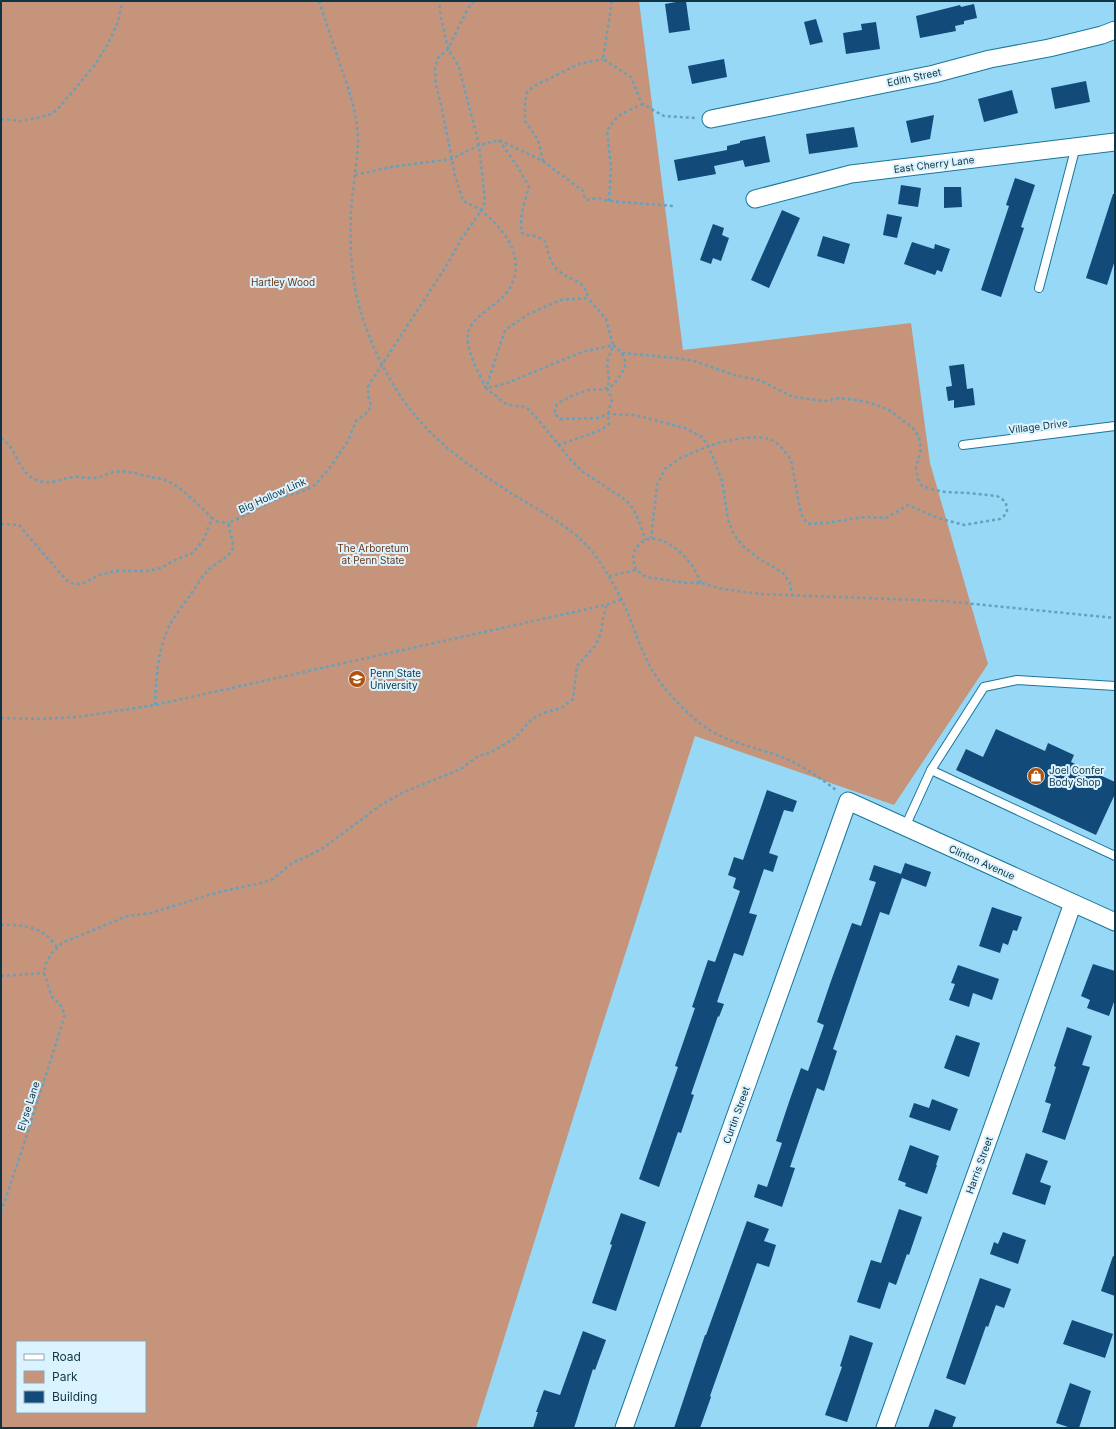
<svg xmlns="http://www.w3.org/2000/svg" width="1116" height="1429" font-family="Inter,sans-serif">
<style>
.green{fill:#c6947a;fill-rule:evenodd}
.building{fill:#124a7a}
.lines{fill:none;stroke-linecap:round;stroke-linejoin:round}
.lane-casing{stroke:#18779a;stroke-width:10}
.street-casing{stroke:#18779a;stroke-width:19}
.path{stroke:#69a0b9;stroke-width:2.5;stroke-dasharray:3 3;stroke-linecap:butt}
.lane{stroke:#fff;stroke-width:8}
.street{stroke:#fff;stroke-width:17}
.labels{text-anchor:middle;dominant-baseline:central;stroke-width:4;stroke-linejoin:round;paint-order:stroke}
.street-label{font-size:10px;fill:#103443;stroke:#dbf3ff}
.park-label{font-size:10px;fill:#6c3616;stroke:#dbf3ff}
.poi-label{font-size:10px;fill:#103443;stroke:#dbf3ff;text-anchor:start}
</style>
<rect width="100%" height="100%" fill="#97d8f7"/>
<path class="green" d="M1,1H639L683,350L911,323L930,463L988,664L894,805L695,736L590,1064L476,1428H1ZM17,1342H145V1412H17Z"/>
<g class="building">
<polygon points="681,1 686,1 690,30 669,33 665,4"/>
<polygon points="974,4 977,18 964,21 964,24 955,26 956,31 920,38 916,16 960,5 961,7"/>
<polygon points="816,19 823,42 810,45 804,22"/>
<polygon points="876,22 880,49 846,54 843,33 862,30 861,24"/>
<polygon points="724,59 727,77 692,84 688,66"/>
<polygon points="1086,81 1090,102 1055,109 1051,88"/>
<polygon points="1012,90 1018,113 984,122 978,99"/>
<polygon points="934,115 930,139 911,143 906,121"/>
<polygon points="854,127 858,147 809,154 806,134"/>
<polygon points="765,136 770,162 745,167 743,160 714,166 716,174 678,181 674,160 727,150 727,146 740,143 740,141"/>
<polygon points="1015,178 1035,185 1021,227 1024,228 1001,297 981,290 1009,206 1006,205"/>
<polygon points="901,185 921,188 918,207 898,204"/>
<polygon points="944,187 961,187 962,207 944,208"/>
<polygon points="1113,194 1115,194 1115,260 1107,285 1086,278"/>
<polygon points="782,210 800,218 769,288 751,280"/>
<polygon points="887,214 902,217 897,238 883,235"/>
<polygon points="713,224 724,228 722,235 729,238 721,261 713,258 711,264 700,260"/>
<polygon points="823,236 850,244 844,264 817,256"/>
<polygon points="912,242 934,249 935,244 950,249 942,272 937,270 935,275 904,264"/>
<polygon points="964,364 967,389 973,388 975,405 954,408 954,400 948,401 946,387 952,386 949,366"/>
<polygon points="996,729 1045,751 1048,743 1074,755 1071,762 1115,782 1115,794 1096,835 956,770 966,749 983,757"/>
<polygon points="767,790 797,801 793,812 784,810 769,853 778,856 773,872 764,869 749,913 757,915 743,956 734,953 717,1002 724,1004 719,1017 718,1016 691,1094 694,1095 681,1133 678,1132 659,1187 639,1179 678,1067 675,1066 695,1008 692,1007 708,960 715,962 740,891 733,888 736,878 728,875 734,857 743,860"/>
<polygon points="905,863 931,872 926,887 902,878 889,915 880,912 833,1049 837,1051 824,1091 817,1088 790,1167 795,1168 782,1207 754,1197 758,1184 767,1187 782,1143 776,1141 789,1102 801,1068 808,1071 824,1025 817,1022 831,981 852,923 861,926 876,882 869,880 874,865 901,874"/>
<polygon points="992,907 1022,917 1017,931 1013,930 1008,945 1003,943 1000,953 979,946"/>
<polygon points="1093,964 1115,971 1115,999 1109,1016 1087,1008 1090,1000 1081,996"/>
<polygon points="958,965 999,979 992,1000 973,993 969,1007 949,1000 955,984 951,983"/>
<polygon points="1067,1027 1092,1036 1082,1065 1090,1067 1065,1140 1042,1132 1051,1104 1045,1102 1056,1067 1054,1066"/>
<polygon points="956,1035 980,1043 969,1077 944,1068"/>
<polygon points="932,1099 958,1109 950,1131 909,1117 914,1103 929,1108"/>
<polygon points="910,1145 939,1156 936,1165 937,1165 927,1194 905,1186 906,1183 898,1180"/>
<polygon points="1026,1153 1048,1161 1040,1182 1051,1186 1045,1205 1012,1194"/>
<polygon points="899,1209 922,1217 909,1255 907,1254 896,1285 889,1282 880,1309 857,1302 871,1260 881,1263"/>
<polygon points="621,1213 646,1222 616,1311 592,1303 612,1245 610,1244"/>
<polygon points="747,1221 769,1229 764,1241 776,1245 769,1267 757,1263 710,1396 711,1397 700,1428 674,1428 705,1335 706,1335"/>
<polygon points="1003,1232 1026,1240 1018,1264 990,1254 994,1242 998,1244"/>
<polygon points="1113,1256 1115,1257 1115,1296 1101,1291"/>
<polygon points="980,1278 1011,1289 1004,1308 996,1305 988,1327 986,1326 965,1385 946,1378"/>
<polygon points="1072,1320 1113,1334 1105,1358 1063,1344"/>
<polygon points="583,1331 606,1340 595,1370 593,1369 574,1428 533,1428 538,1412 536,1412 544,1390 560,1395"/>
<polygon points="850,1335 873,1343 847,1422 825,1415 842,1367 840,1366"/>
<polygon points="1070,1383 1091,1391 1079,1428 1071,1428 1056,1423"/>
<polygon points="935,1409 956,1417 952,1428 928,1428"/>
</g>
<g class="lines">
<g class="lane-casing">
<g id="lane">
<polyline points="1039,288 1076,146"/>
<polyline points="963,445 1115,426"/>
<polyline points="931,770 1115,856"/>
<polyline points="905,827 931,770 984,687 1017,680 1115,686"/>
</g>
</g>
<g class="street-casing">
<g id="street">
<polyline points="711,119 934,74 990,59 1049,48 1102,35 1115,30"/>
<polyline points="755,199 851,174 1115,142"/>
<polyline points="624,1428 848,801 1115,922"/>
<polyline points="885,1428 1073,903"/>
</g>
</g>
<g class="path">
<path d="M319,1C326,22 333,43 340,64C349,90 358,116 358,143C357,162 354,181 352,199C349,235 350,272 359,306C372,351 395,396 428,430C450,453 486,477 514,495C542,512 575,529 595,555C608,573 619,594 628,613C635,632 642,652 652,670C663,688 680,706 696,720C721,742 749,745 779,756C799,763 819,777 836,790"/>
<path d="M474,1L467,10L448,49L438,58L435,69L436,85L442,109L455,175L463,201C469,204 477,207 482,211C502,228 522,251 514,278C512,285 508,292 503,297C494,306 470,319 468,333C465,349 479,373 486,388L505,384L582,352L613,345L622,353L626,363C623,372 616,386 605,389C600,390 594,389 589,390C577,393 567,398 557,404L554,413L560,419L597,418L608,414L634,415L685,428L702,437L708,446L679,459L665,469L657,485L651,538"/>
<polyline points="612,1 603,59 631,77 642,104 664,116 695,118"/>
<polyline points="1,119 22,121 49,115 57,110 94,66 108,44 118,22 122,1"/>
<path d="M499,140L518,167L529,187C525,201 519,218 522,233L526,235L536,236L545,241C548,251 550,265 560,272C572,281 585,280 588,298L560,300L527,315L505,330L486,388L506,404L515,406H522L528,409L537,418L569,458L583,472L626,500L634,510L641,526L645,540"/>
<polyline points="543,161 583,191 585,199 589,200 598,198 609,201 673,206"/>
<polyline points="355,175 391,167 452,159 479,145 499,140 543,161 538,140 525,121 525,103 527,92 536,85 579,64 603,59"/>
<polyline points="609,201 611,167 607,130 618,116 642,104"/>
<path d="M622,353L675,358L694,361L734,375L759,380L793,397L825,401L839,398L856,400L871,403L889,410L913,428L919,437L921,449L916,469L918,479L921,485L930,489L945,492L968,493L997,496L1002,499L1006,503L1007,511L1004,516L1000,519L964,525L938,518L908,505L886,518L865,517L825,523L808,524L801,514L791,460C786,452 778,442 769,439C752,434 725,441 708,446L715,462L722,481L728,519L733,533L743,546L758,558L783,573L790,583L792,595"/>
<path d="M1,438C18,448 17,473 37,480C52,486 59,478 73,477C80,476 87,479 94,478C101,478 107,473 114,472C126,470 139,474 150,477C154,478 158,478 162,479C181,485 198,505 212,518"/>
<polyline points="558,445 601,430 609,424 608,414 612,399 607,388 609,381 607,363 613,345 606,319 588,298"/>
<polyline points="1,524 19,525 66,580 74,584 81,584 100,575 115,571 148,571 161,568 177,559 193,553 204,539 212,518 218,522 229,523"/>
<polyline points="609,576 636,570"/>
<path d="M701,583C698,578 697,573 694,569C687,556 665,536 650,539C645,539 642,542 639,545C631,552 633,561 636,570L646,577L686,583H701L723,589L760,594L944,601L1115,618"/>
<path d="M155,705C156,682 157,658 165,636C170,621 182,607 191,594C196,586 202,577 208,570C215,563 231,557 233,547C234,541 228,531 229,523L281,497L301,492L315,485L331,466L348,441L356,421L369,411L371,405L368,395V387L372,380L445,268L462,238L481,211L485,202L479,145L459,67L448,49L441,18L439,1"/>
<polyline points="1,718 41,719 78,717 155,705 601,606 621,600"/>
<path d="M1,925C16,924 34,926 46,935C50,938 54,944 57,947"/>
<polyline points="1,976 44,973"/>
<polyline points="1,1212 23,1147 65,1015 60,1004 52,997 44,973 46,963 52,953 62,943 127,916 151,913 219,892 261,883 273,879 292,863 308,856 323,848 381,805 404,792 461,769 478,756 490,753 516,737 532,719 543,713 561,708 573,699 577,666 595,646 601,633 603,617 607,604"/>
</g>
<use href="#lane" class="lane"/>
<use href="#street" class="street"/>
</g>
<defs>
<g id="university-disc" transform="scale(0.9)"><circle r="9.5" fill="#b2520a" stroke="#dbf3ff"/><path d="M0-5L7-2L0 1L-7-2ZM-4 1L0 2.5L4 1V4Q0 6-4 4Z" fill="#fff"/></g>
<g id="shop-disc" transform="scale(0.9)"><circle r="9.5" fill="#b2520a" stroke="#dbf3ff"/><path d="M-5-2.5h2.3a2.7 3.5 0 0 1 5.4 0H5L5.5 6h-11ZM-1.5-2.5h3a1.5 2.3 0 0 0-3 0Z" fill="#fff"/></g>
</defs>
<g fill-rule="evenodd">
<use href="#university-disc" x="357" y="679"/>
<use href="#shop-disc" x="1036" y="776"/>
</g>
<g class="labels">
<g class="street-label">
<text transform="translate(914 77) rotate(-12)">Edith Street</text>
<text transform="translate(934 164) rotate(-7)">East Cherry Lane</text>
<text transform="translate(1038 426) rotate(-7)">Village Drive</text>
<text transform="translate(272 495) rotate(-24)">Big Hollow Link</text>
<text transform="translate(982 862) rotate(24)">Clinton Avenue</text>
<text transform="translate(28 1106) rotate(-72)">Elyse Lane</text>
<text transform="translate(736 1115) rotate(-70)">Curtin Street</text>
<text transform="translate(979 1165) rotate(-70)">Harris Street</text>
</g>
<g class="park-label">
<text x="283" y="282">Hartley Wood</text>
<text x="373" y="548">The Arboretum<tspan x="373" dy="12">at Penn State</tspan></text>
</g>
<g class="poi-label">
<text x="370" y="673">Penn State<tspan x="370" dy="12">University</tspan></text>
<text x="1049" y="770">Joel Confer<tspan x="1049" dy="12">Body Shop</tspan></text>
</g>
</g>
<rect width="1116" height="1429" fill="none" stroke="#103443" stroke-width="4"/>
<rect x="16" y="1341" width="130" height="72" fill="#dbf3ff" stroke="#8aa7b4"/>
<rect x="24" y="1354" width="20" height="6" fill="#ffffff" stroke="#8aa7b4"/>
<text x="52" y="1361" font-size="12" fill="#103443">Road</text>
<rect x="24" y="1371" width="20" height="12" fill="#c6947a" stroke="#8aa7b4"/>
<text x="52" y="1381" font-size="12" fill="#103443">Park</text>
<rect x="24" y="1391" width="20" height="12" fill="#124a7a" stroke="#8aa7b4"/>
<text x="52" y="1401" font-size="12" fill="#103443">Building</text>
</svg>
